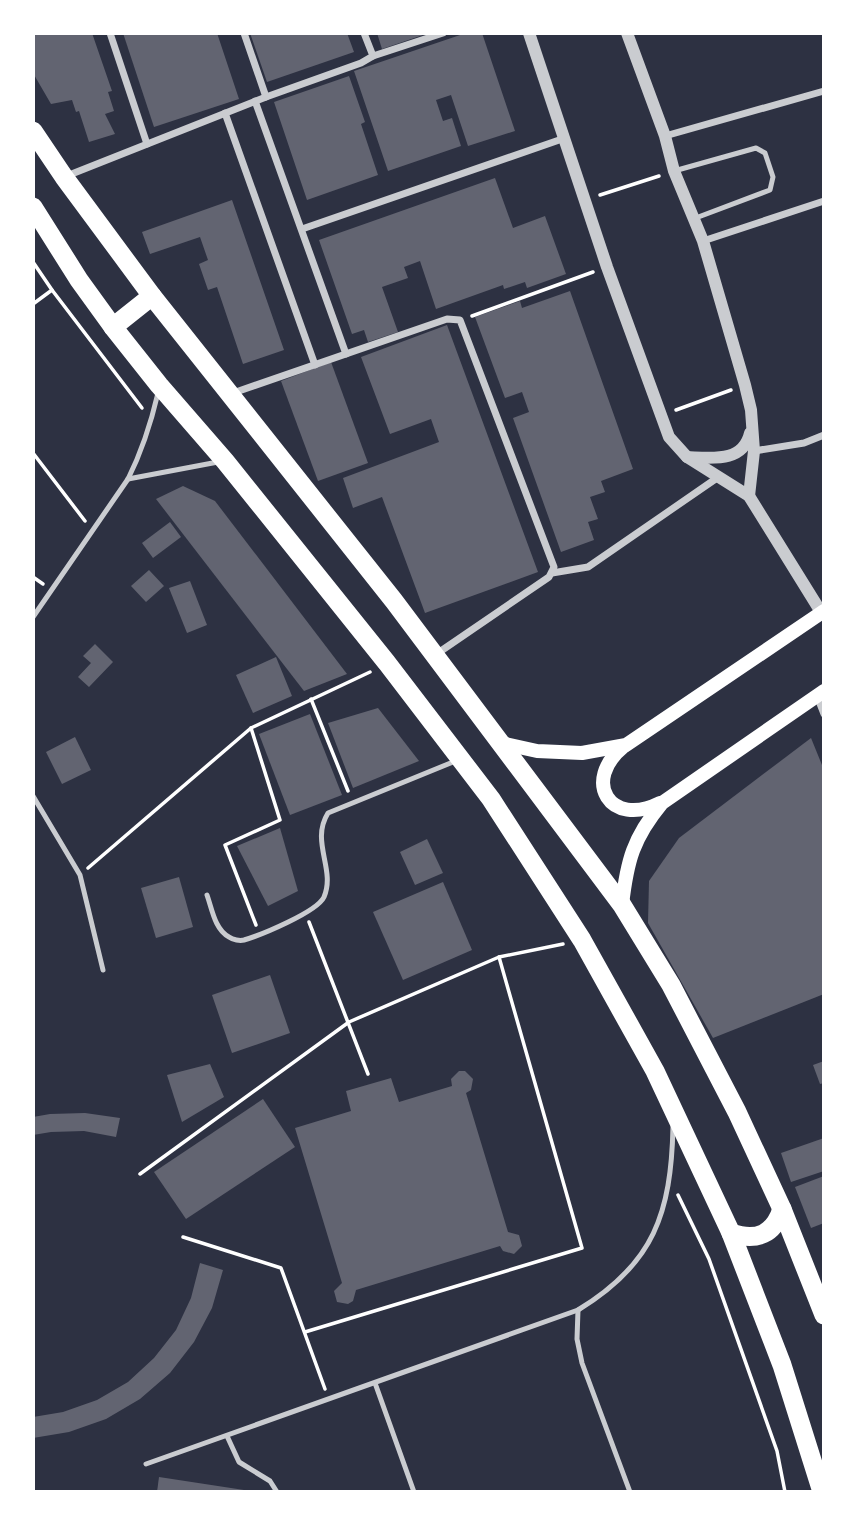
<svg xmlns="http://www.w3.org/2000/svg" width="857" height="1525" font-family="Helvetica,sans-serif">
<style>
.building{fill:#626471}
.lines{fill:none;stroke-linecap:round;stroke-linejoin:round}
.path{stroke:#fff;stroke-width:3.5}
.service{stroke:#caccd0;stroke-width:5}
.minor{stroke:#caccd0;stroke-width:7}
.tertiary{stroke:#caccd0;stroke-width:12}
.secondary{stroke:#fff;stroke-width:14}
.trunk{stroke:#fff;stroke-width:19}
</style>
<rect width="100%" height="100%" fill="#2d3142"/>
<g class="building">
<polygon points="33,33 92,33 112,91 108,92 114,111 105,114 115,134 89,142 79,111 76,112 72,100 51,104 33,73"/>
<polygon points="123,33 217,33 239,99 154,127"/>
<polygon points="250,33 347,33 354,52 267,82"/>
<polygon points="377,33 426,33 426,34 382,49"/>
<polygon points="466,33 482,33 515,131 468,146 451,95 436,100 443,121 452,118 461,146 388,171 354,71"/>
<polygon points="349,76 365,122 361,124 378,175 307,200 274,102"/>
<polygon points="495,178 513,228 545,216 566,274 527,288 525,282 504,289 503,285 436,309 420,261 404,267 408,278 382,287 398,332 368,342 364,330 352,334 319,240"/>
<polygon points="232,200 284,350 243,364 217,287 208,290 199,264 208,260 200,237 150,254 142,232"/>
<polygon points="570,291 633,469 601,481 605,492 590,497 598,519 588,522 594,540 561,552 513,418 529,412 522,392 505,398 475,317 520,301 522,308"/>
<polygon points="447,325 538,572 425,613 382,497 353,508 343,478 439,442 431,419 390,434 361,357"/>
<polygon points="331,362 368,463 318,481 281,381"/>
<polygon points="183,486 215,501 347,674 304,691 156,499"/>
<polygon points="170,522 181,537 153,558 142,543"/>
<polygon points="149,570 164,586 146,602 131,586"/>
<polygon points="190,581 207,625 187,633 169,588"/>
<polygon points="95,644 113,662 89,687 78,677 91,663 83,656"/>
<polygon points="276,657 292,696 253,713 236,675"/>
<polygon points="378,708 419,761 353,788 328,723"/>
<polygon points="310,714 342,795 290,815 259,734"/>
<polygon points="75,737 91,770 62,784 46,752"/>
<polygon points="811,738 824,770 824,994 713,1038 648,923 649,881 679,838"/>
<polygon points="280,828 298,891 268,906 237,846"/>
<polygon points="427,839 443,873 415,885 400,852"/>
<polygon points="179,877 193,927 156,938 141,888"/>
<polygon points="443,882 472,950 403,980 373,912"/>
<polygon points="270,975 290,1033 232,1053 212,995"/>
<polygon points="824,1061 824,1083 820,1084 813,1065"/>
<polygon points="210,1064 224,1097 182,1122 167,1075"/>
<polygon points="459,1071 465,1071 473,1079 471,1090 466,1093 508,1232 519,1235 522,1246 514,1254 503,1251 500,1246 356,1290 353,1301 348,1304 337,1302 334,1291 342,1283 295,1128 351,1111 346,1091 391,1078 399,1102 452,1086 451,1079"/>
<polygon points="263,1099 295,1147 186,1219 154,1172"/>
<polygon points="85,1113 120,1118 116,1137 84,1131 51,1132 33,1135 33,1117 50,1114"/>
<polygon points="824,1138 824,1171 791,1182 781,1153"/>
<polygon points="824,1176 824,1223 811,1228 795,1187"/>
<polygon points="200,1263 223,1270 212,1308 194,1342 170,1373 140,1399 106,1419 69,1432 33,1438 33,1417 63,1412 97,1400 128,1382 154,1358 176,1330 191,1298"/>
<polygon points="159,1477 244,1490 244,1492 157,1492"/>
</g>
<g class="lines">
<g class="path">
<polyline points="600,195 659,176"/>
<polyline points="33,262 52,290 33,304"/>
<polyline points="52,290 142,408"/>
<polyline points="472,316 593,272"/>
<polyline points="676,410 731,390"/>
<polyline points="33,453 85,521"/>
<polyline points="33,577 43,584"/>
<polyline points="311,699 348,791"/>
<polyline points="251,728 280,820 225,845 256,925"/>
<polyline points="88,868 251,728 370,672"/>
<polyline points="309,922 368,1074"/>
<polyline points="140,1174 349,1022 499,957 563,944"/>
<polyline points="678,1195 709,1259 777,1451 785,1492"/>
<polyline points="183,1237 281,1268 325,1389"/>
<polyline points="305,1332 582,1248 499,957"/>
</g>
<g class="service">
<polyline points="674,171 756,148 765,153 773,177 770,190 693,219"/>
<polyline points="128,479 218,462"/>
<path d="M33,617L128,479C142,451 151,423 158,393"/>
<polyline points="33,796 80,875 103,970"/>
<path d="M207,895C212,909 215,930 229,937C233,940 240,941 244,940C261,935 317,912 324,897C336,869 310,842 328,813L458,760"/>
<polyline points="578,1310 577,1339 582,1363 630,1492"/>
<polyline points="375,1383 414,1492"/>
<polyline points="227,1436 239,1462 270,1481 277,1492"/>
<path d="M146,1464L578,1310C654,1264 671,1213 673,1127"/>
</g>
<g class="minor">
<polyline points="110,33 147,144"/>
<polyline points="244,33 266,97"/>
<polyline points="373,56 443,33"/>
<polyline points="255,101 346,354"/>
<polyline points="225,113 315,365"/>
<polyline points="665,136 824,91"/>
<polyline points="64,177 266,97 361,63 373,56 364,33"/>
<polyline points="302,229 565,138"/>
<polyline points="703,241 824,201"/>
<polyline points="233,393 447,319 460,320 554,567 549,577 435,655"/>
<polyline points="754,451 804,443 824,435"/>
<polyline points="552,573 588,567 717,478"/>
<polyline points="817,696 824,714"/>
</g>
<g class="tertiary">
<polyline points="529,33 607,267 669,437 687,457 749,496 821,612"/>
<polyline points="627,33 665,136 674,171 703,241 745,385 751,410 754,451 749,496"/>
<path d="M687,457C712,458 743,463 750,433"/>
</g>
<g class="secondary">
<polyline points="501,743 537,751 582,753 626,745 824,611"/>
<path d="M624,746C581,781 610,828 660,803"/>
<path d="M622,905C627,861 633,838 662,803L824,691"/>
</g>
<g class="trunk">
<polyline points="33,131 64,177 152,296 394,601 622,905 671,985 737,1112 782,1209 824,1315"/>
<polyline points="33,207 79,280 113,327 159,385 225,461 387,663 491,799 582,940 655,1071 731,1233 782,1365 822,1492"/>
<polyline points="113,327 152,296"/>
<path d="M731,1233C757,1242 774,1234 782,1209"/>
</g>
</g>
<rect width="857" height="1525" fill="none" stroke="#ffffff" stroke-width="70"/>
</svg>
